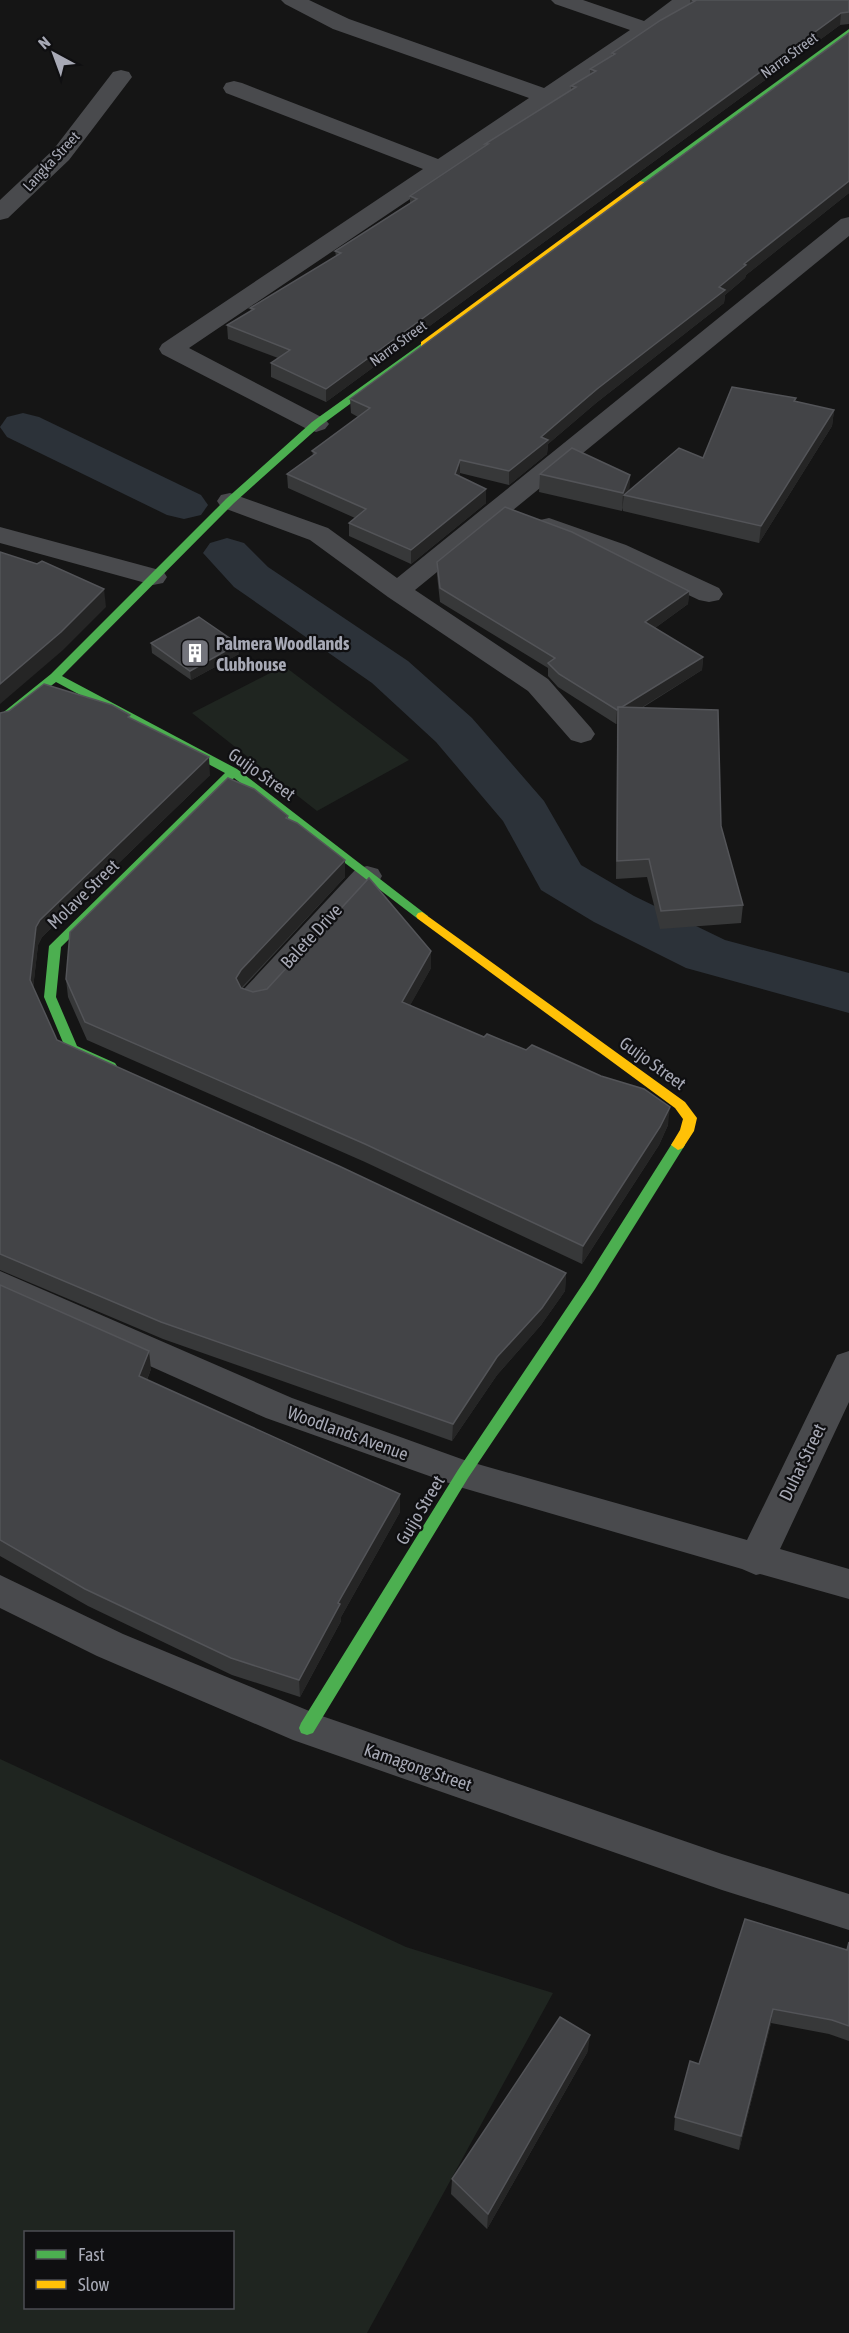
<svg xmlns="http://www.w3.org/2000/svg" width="849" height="2333" font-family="'Asap Condensed',sans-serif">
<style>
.green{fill:#1f2520;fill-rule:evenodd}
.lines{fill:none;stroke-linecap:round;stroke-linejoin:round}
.canal{fill:#2c3239;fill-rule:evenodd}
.street{fill:#494a4d;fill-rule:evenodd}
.fast{fill:#4caf50;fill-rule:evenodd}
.slow{fill:#ffc107;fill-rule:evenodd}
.wall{fill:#373839}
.shaded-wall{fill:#252525}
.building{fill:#434447;stroke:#535458;stroke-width:1.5}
.labels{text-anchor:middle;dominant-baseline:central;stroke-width:4.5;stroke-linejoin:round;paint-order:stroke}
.far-street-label{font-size:15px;fill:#a7a9b5;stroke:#0f0f11}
.poi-label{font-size:18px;font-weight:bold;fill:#a7a9b5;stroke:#0f0f11;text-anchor:start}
.street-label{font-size:18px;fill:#a7a9b5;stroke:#0f0f11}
</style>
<rect width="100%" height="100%" fill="#151515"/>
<g class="green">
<polygon points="284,666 409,760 317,811 192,713"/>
<path d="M0,1759L406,1947L553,1993L367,2333H0ZM26,2232H232V2308H26Z"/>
</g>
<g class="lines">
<g class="canal">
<polygon points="23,413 39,417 201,495 208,505 201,515 184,519 167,515 7,437 0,427 7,417"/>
<polygon points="227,538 244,543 268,567 408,661 472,718 544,801 581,865 634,896 725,940 849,973 849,1013 686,968 594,922 541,890 503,821 436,742 372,683 234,587 203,553 210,543"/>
</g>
<g class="street">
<polygon points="281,0 309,0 349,19 544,88 630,30 555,4 551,0 583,0 644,21 672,0 697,0 655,34 189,348 325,419 329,424 325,429 316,432 307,429 162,354 159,349 162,344 423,169 226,93 223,88 226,83 234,81 242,83 438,159 529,98 333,29 285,4"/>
<polygon points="121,70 129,72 132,77 69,160 8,218 0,220 0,200 53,150 113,72"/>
<polygon points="849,217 849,236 415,590 548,679 591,728 595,734 591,740 581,743 571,740 528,691 388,597 310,540 221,507 217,501 221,495 230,493 328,528 397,578 841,219"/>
<polygon points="549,518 626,545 719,588 723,594 719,600 709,602 699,600 608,557 540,532 536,526 540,520"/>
<polygon points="0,527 163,571 167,577 163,583 153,585 0,543"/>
<polygon points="367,866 378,869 382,876 378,883 266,1005 255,1008 244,1005 239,997 244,989 356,869"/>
<polygon points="0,1271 292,1398 467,1461 747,1540 837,1355 849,1351 849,1402 780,1549 849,1569 849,1599 760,1574 756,1575 742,1569 463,1488 266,1418 0,1299"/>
<polygon points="0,1575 123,1634 319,1715 722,1854 849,1894 849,1930 722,1890 293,1740 97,1656 0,1608"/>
</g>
<g class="fast">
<polygon points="849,29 849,36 646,185 640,185 640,181"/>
<polygon points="425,341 430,344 429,346 320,426 234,503 62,676 237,769 428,916 426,919 418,919 234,778 61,947 56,997 77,1046 115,1063 117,1066 110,1071 67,1052 44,997 49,946 225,773 56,682 0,725 0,715 51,674 226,499 312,422"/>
<polygon points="678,1140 685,1145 595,1289 468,1478 313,1733 307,1735 301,1733 299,1728 301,1723 458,1470 585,1281 673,1142"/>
</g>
<g class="slow">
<polygon points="640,181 648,183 429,346 421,346 421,342"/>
<polygon points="422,912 685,1102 697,1118 694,1131 683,1148 678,1150 671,1145 680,1130 683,1119 675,1108 418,919 416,916 418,913"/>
</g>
</g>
<g class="wall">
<polygon points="690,0 849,0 849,24 840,25 326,402 271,377 271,363 278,358 228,339 227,325 251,311 250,308 336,256 335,251 410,203 410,196 485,146 485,144 571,90 571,86 590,75 590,69 612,56 612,53 690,4"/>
<polygon points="849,33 849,193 746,275 745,278 725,295 724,303 596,403 548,444 547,454 509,485 460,473 459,476 486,489 486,503 411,564 349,536 349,523 355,518 288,488 287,474 313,455 312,451 358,417 351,413 350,399"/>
<polygon points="796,398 795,402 834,410 832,426 759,543 623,511 623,508 622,511 539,492 540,474 630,475 629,491 703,458"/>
<polygon points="437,562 689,591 688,604 655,628 703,657 702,670 642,708 721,826 743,905 741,923 660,929 647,877 616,879 617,723 616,724 558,687 548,676 548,668 440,602 437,575"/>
<polygon points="151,643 239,654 191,680 152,653"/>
<polygon points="0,713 130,718 210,775 42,937 38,945 33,988 57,1040 566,1273 565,1291 541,1325 497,1375 452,1441 163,1339 0,1270"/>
<polygon points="288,816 288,819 345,877 242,989 253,992 431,951 431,968 410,1005 668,1125 659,1145 582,1264 365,1162 87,1040 68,997 66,979"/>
<polygon points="0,1285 151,1369 147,1380 400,1512 341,1617 341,1621 300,1697 232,1675 88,1606 0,1556"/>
<polygon points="849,1942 849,2041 829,2034 771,2023 739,2150 674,2130 675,2117 699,2064 847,1950"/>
<polygon points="588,2051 487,2229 451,2194 452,2179"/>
</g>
<g class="shaded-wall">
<polygon points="841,13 840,25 326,402 326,389"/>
<polygon points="849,181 849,193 746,275 745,278 725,295 724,303 596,403 548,444 547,454 509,485 509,471 541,437 719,287 744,264"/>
<polygon points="834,410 832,426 759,543 761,526"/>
<polygon points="460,460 460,473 455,487 455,474"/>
<polygon points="630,475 629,493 624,495 622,511 623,493"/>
<polygon points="486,489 486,503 411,564 411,550"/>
<polygon points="104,589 106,607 63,650 0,704 0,684"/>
<polygon points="689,591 688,604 644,636 645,622"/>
<polygon points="238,644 239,654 191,680 190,671"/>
<polygon points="703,657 702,670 618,722 618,709"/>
<polygon points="617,710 618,710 617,723 616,724"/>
<polygon points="209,757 210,775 42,937 38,945 32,998 30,980 36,927 40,920"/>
<polygon points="345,860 345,877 242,987 237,996 236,978 241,970"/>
<polygon points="431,951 431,968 402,1020 402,1002"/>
<polygon points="670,1107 668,1125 659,1145 582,1264 583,1246"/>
<polygon points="566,1273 565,1291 541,1325 497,1375 452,1441 453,1424 497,1357"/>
<polygon points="149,1351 151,1369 141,1394 139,1376"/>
<polygon points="400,1494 400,1512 341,1617 341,1621 300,1697 299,1680 338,1603"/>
<polygon points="773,2009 771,2023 739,2150 741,2136"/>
<polygon points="590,2035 588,2051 487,2229 488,2214"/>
</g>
<g class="building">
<polygon points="692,0 849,0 849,12 841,13 326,389 271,363 290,350 227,325 254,309 250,308 341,253 335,251 417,199 410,196 488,144 485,144 576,87 571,86 596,71 590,69 615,54 612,53 661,20 695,1"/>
<polygon points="849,33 849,181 744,264 746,265 719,287 725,290 597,389 541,437 548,440 509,471 460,460 455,474 486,489 411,550 349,523 366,509 287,474 316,453 312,451 370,408 350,399"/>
<polygon points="732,387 796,398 794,401 834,410 761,526 624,495 679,448 703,458"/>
<polygon points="572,448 630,475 623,493 540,474"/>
<polygon points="505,507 572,532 689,591 645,622 703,657 622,707 618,707 618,709 617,710 559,674 548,663 555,658 440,588 437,562"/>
<polygon points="0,552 37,564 42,561 104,589 61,632 0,684"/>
<polygon points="199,617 238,644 190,671 151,643"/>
<polygon points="44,684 112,705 130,715 128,717 209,757 40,920 36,927 30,980 57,1040 339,1166 566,1273 542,1308 497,1357 453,1424 161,1322 0,1254 0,713 9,711"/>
<polygon points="618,707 718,710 721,826 743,905 661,911 649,859 617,861"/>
<polygon points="228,778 254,789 288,816 286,818 297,823 345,860 241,970 236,978 241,988 253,992 267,989 369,878 431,951 402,1002 484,1037 487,1034 526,1050 532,1045 601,1076 644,1089 670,1107 660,1127 583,1246 365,1144 85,1022 66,979 70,932"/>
<polygon points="0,1285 149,1351 139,1376 400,1494 338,1603 340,1604 299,1680 231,1658 85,1589 0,1540"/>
<polygon points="745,1919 847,1950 849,1942 849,2026 832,2020 773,2009 741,2136 675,2117 690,2061 699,2064"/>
<polygon points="560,2017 590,2035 488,2214 452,2179"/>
</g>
<defs>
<g id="building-square" transform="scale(1.5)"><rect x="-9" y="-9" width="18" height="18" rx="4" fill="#74757d" stroke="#0f0f11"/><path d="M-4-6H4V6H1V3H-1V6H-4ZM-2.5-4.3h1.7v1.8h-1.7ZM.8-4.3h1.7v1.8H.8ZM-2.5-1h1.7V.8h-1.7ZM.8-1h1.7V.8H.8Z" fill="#fff"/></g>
</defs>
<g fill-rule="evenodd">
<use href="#building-square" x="195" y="653"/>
</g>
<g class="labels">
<g class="far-street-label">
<text transform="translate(789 55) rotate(-36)">Narra Street</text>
<text transform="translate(51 161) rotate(-47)">Langka Street</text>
<text transform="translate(398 343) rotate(-36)">Narra Street</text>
</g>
<g class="poi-label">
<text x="216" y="643">Palmera Woodlands<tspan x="216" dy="21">Clubhouse</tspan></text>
</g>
<g class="street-label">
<text transform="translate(262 774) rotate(35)">Guijo Street</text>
<text transform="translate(83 894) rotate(-44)">Molave Street</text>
<text transform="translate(311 936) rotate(-47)">Balete Drive</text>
<text transform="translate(653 1063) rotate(36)">Guijo Street</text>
<text transform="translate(348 1433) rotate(20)">Woodlands Avenue</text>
<text transform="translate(802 1462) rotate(-64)">Duhat Street</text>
<text transform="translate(420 1510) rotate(-59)">Guijo Street</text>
<text transform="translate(418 1767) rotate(19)">Kamagong Street</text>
</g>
</g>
<rect x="24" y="2231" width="210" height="78" fill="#0f0f11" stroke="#4c4d53" stroke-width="1.5"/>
<rect x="36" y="2250" width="30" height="9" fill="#4caf50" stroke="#4c4d53" stroke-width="1.5"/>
<text x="78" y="2261" font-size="18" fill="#a7a9b5">Fast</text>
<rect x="36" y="2280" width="30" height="9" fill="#ffc107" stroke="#4c4d53" stroke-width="1.5"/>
<text x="78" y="2291" font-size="18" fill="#a7a9b5">Slow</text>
<g transform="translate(54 54) rotate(319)" stroke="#0f0f11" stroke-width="4.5" paint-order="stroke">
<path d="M0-4.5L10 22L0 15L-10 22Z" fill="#a7a9b5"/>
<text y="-9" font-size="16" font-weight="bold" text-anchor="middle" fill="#a7a9b5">N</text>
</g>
</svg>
